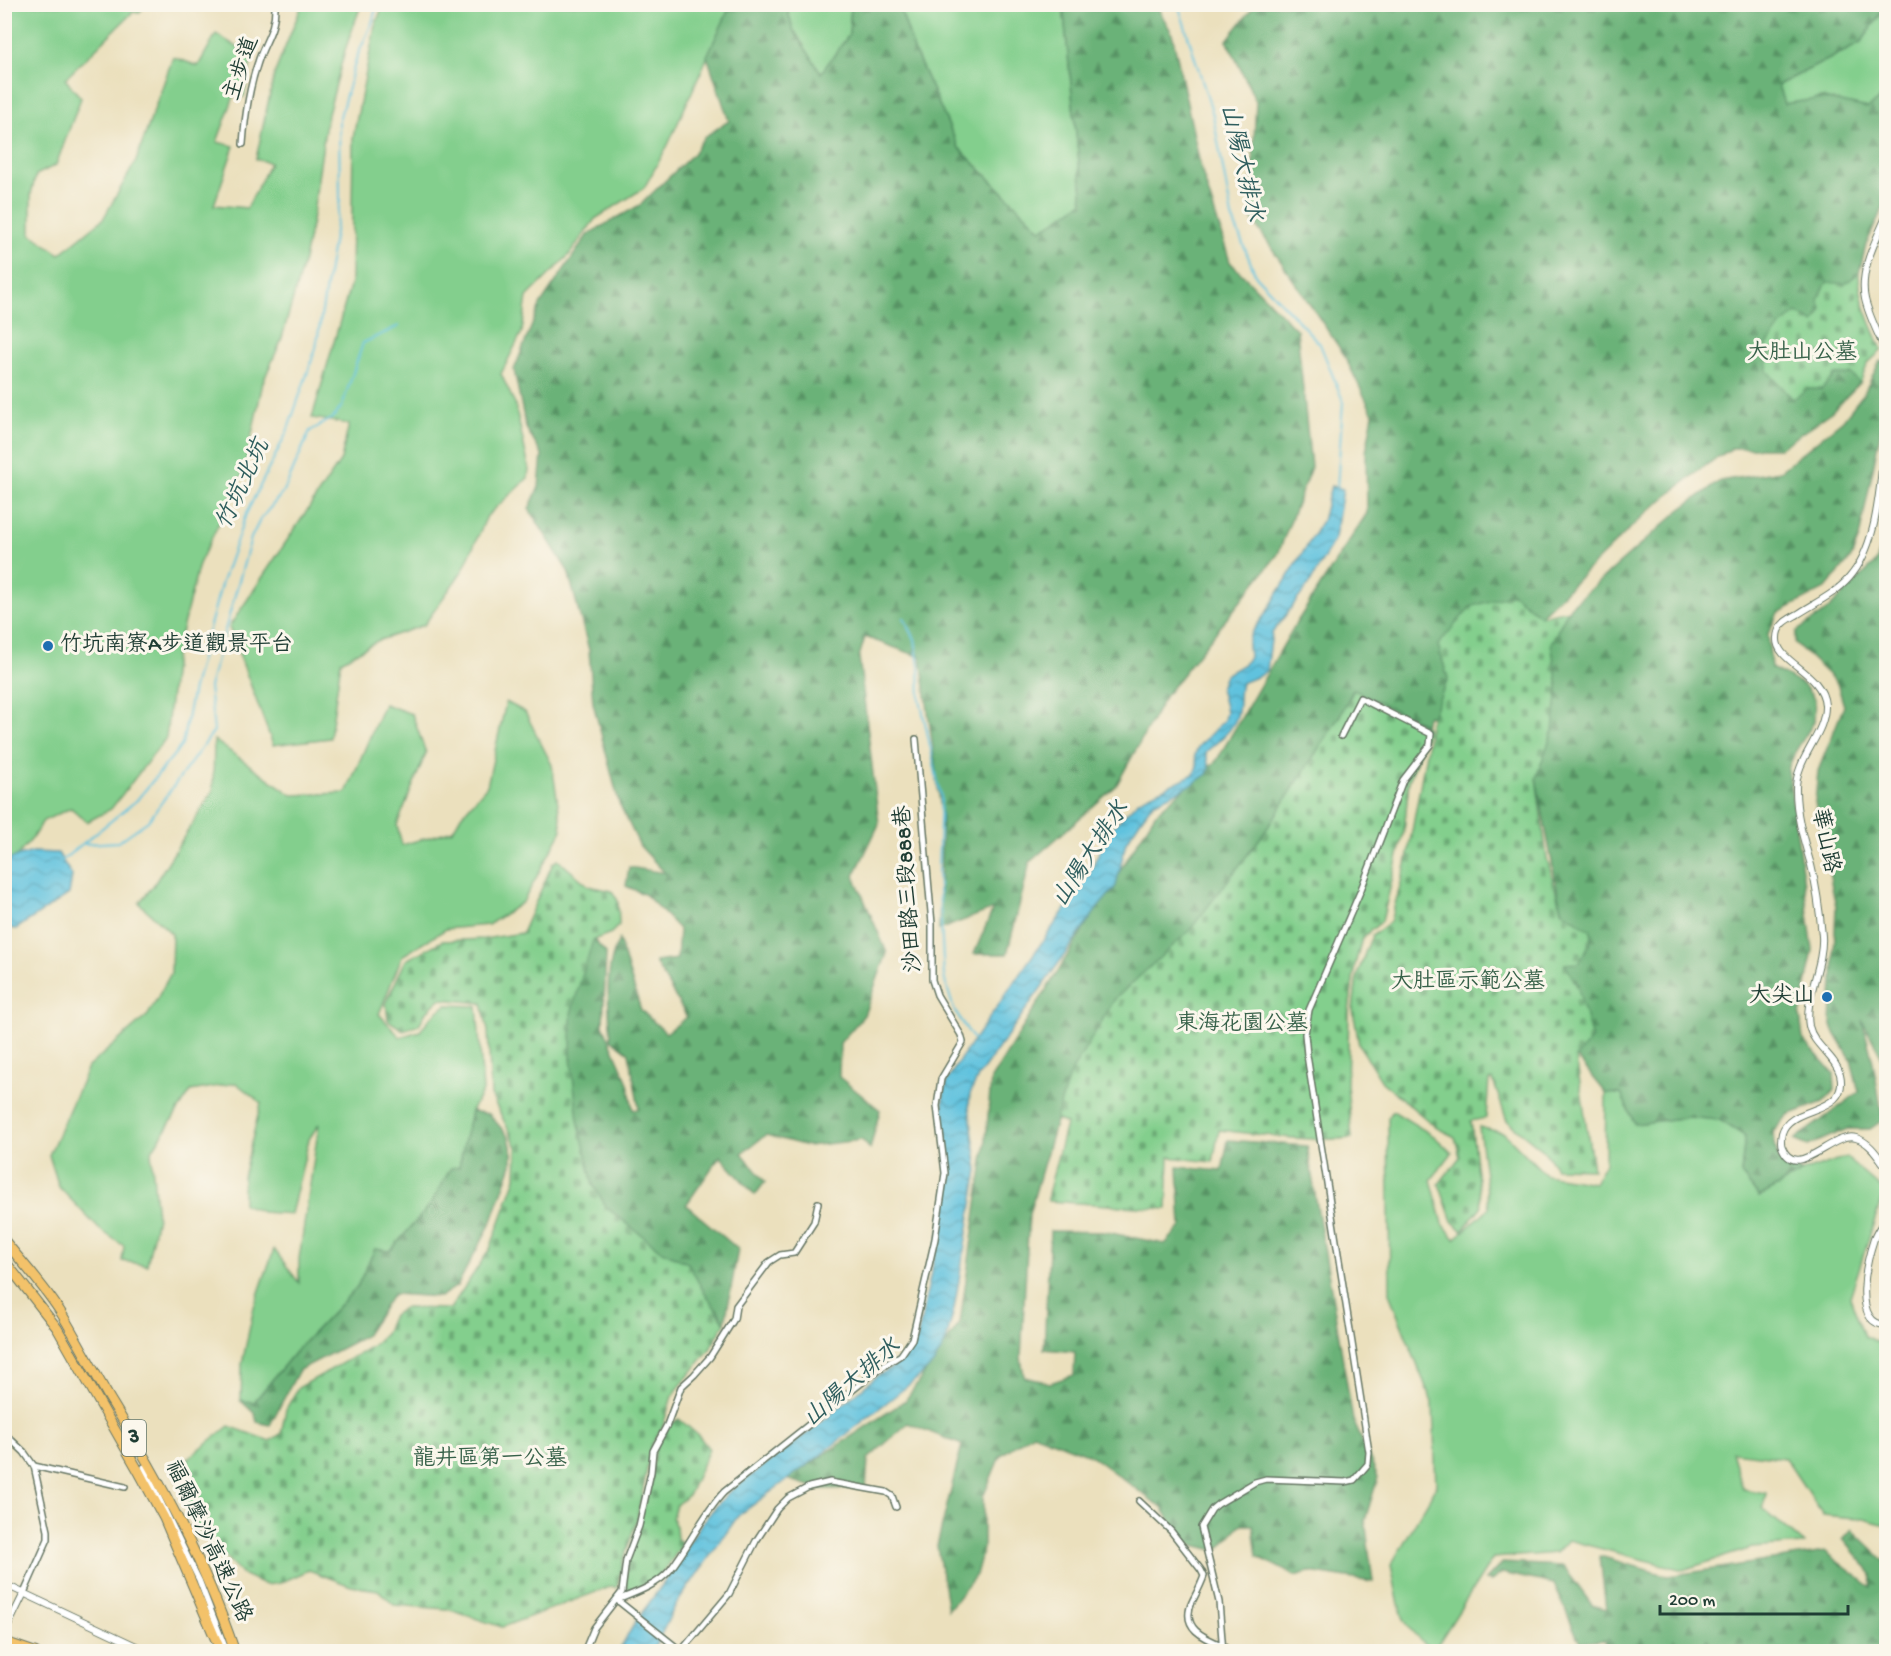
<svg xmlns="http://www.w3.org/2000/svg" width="1891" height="1656" font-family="'Gochi Hand','LXGW WenKai TC',sans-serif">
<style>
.green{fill:#83cf8d;stroke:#518660;stroke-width:1.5}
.forest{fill:url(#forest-firs);stroke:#447856;stroke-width:1.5}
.cemetery{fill:url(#cemetery-stones);stroke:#518660;stroke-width:1.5}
.water{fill:url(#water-waves);stroke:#408089;stroke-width:1.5}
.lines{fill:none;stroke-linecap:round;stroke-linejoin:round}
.stream{stroke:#60c2de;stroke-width:2}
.minor-casing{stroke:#667664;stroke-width:8}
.tertiary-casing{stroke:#667664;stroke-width:8}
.primary-casing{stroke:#667664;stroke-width:10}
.motorway-casing{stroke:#667664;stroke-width:11}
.minor{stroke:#fff;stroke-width:5}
.tertiary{stroke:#fff;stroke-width:6}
.primary{stroke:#f3c26a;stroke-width:8}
.motorway{stroke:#f3c26a;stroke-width:9}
.poi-dot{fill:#1f6fb2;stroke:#fbf7ec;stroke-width:2}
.labels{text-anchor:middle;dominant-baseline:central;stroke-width:6;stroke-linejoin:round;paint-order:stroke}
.shield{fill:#fbf7ec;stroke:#61756b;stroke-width:1.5}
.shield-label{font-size:21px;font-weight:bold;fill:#1f3d34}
.street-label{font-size:22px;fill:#1f3d34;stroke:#fbf7ec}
.park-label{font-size:22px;fill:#38624a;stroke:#fbf7ec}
.poi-label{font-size:22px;fill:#1f3d34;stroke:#fbf7ec;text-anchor:start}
.water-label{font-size:24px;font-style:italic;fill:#2f5e5e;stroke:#fbf7ec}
</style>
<defs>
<pattern id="forest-firs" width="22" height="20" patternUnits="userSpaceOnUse" patternTransform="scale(1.5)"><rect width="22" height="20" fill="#6ab278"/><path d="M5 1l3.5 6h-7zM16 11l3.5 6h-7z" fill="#579263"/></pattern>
<pattern id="cemetery-stones" width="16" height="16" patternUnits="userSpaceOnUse" patternTransform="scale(1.5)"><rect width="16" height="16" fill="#83cf8d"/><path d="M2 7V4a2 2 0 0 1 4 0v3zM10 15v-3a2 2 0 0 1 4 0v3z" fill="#6ba974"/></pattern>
<pattern id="water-waves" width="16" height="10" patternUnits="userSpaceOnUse" patternTransform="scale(1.5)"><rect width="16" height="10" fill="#60c2de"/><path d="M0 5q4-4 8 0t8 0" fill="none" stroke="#4f9fb5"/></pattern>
</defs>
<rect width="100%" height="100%" fill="#fbf7ec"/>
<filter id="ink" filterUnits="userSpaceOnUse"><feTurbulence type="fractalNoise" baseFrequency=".0167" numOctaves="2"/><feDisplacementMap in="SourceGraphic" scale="12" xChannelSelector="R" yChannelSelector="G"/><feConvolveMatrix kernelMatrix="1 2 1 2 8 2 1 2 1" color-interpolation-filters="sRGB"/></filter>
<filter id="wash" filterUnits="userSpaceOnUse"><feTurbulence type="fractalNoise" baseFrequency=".008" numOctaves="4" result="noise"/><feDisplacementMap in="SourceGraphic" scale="24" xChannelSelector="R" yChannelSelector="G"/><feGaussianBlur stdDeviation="1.35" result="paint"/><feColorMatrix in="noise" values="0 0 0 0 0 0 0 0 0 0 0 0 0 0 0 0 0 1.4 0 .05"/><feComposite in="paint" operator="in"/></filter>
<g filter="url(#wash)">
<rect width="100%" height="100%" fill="#ebe0bd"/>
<g class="green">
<polygon points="851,4 849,35 821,73 793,29 786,5"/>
<polygon points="5,5 145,5 139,13 133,12 65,79 81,98 56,165 36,175 31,194 31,234 60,254 103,219 136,161 173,57 198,66 216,34 252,56 244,97 234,96 217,142 234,146 214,205 247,208 270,163 256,159 274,75 302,5 361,5 345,50 326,122 312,221 304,260 281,341 263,382 244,472 199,564 175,656 166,738 111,809 87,822 71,808 43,821 31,840 5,869"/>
<polygon points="383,5 731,5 668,145 644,188 595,219 569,255 527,297 522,332 501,374 515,404 529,468 528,478 487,516 463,570 424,625 377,641 341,661 330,738 273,745 229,627 341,460 349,424 312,418 351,283 353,138 375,26"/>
<polygon points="899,5 1063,5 1083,202 1041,230 959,148 914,50"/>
<polygon points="1886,6 1886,94 1868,108 1823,98 1784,104 1778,85 1861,43"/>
<polygon points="506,702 525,712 552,765 562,830 523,902 488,925 446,929 402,956 379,1014 400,1037 420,1031 431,1017 446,1005 477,1006 483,1091 471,1111 459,1168 451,1168 431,1204 390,1252 375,1249 357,1287 295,1352 254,1402 241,1401 242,1364 254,1307 274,1249 299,1283 299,1259 319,1124 309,1139 291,1214 262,1212 243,1204 243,1177 261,1103 236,1083 191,1091 151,1152 157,1217 147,1265 122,1261 124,1246 99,1229 59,1187 49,1155 88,1067 148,1015 171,973 172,934 139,903 153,886 213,791 214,740 292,795 346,793 384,704 412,714 426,753 397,825 402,845 453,830 461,816 487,786"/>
<path d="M1606,1093L1621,1094L1635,1124L1688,1117L1720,1120L1745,1136L1741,1174L1759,1197L1802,1172L1846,1157L1884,1191L1850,1297L1864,1336L1886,1346V1525L1864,1519L1823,1515L1785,1458L1732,1452L1743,1489L1766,1493L1763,1509L1804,1544L1752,1548L1683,1570L1568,1540L1556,1553L1493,1558L1434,1650C1396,1626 1400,1605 1391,1565L1436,1487L1433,1405L1390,1296L1388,1118L1393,1111L1434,1136L1452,1153L1431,1180L1443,1224L1455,1239L1489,1208L1479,1127L1504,1133L1546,1175L1594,1183L1605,1163Z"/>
</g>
<g class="forest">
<path d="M731,5H786L793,29L821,73L849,35L851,5H899L914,50L959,148L1041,230L1083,202L1063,5H1156L1172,33L1201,169L1230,262L1297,330L1311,467L1278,554L1166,695L1116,786L1030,862L1007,954H974L993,909L939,930L942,819L921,657L865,637L859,657L879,824L854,876L887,953L864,1015L840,1043L839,1077L880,1110L870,1149L862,1140L807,1146L766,1135L742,1153L765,1182L755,1195L720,1156L686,1205L738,1249L725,1323L701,1287L688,1263L662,1251L607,1208L593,1185L578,1120L571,1059V1013L593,939L606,953L603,1025L628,1083L633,1110L639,1109L629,1053L611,1039C609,1006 603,969 619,940L641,1010L666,1033L687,1017L655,962L677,959L679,929L646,895L626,886L629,867L665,873L640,846L619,803L593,703L589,650L568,571L529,509L539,487L542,455L526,428L514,370L540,305L588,234L640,205L693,154L704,137L729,121L707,56Z"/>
<polygon points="1255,5 1886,5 1861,43 1778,85 1784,104 1823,98 1868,108 1886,94 1886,200 1866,245 1859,273 1845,284 1822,310 1814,323 1807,389 1822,389 1835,375 1851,374 1860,383 1829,414 1780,448 1732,448 1703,467 1645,514 1540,616 1513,594 1438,645 1448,678 1432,717 1428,715 1424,724 1353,690 1339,717 1265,832 1190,931 1115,999 1069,1076 1029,1214 1021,1357 1024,1377 1050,1383 1074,1375 1075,1352 1044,1349 1050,1231 1106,1232 1165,1244 1181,1227 1178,1167 1222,1171 1228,1140 1307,1146 1353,1420 1378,1477 1365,1520 1373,1582 1309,1572 1295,1576 1257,1556 1253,1525 1240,1525 1217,1551 1186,1543 1162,1508 1090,1455 1033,1433 1000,1456 983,1497 983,1549 976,1575 948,1610 937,1546 962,1445 908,1423 868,1459 866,1488 820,1489 787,1479 905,1401 960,1323 986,1140 991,1079 1155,814 1217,760 1295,625 1367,513 1366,452 1373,414 1343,353 1250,216 1256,102 1227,40"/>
<polygon points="1880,361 1886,364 1886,404 1859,538 1851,558 1825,589 1778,613 1768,634 1771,668 1804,685 1815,700 1814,722 1795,752 1788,769 1813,950 1800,1015 1803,1039 1834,1074 1835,1089 1823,1102 1788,1115 1773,1132 1778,1160 1802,1172 1759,1197 1741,1174 1745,1136 1720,1120 1688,1117 1635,1124 1621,1094 1606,1093 1576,1056 1578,988 1565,964 1561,910 1536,778 1553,730 1558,687 1551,643 1570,607 1680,510 1720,481 1780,471 1843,420 1864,393"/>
<polygon points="1886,535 1886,1066 1862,1020 1873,1062 1883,1120 1870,1129 1847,1129 1808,1146 1794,1140 1859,1092 1851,1060 1831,1026 1836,907 1815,802 1818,771 1844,706 1837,683 1795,643 1796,632 1825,612 1876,562"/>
<polygon points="471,1111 489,1114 509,1137 512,1151 512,1164 492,1221 457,1286 440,1297 393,1294 365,1336 299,1370 270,1425 257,1422 255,1414 241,1401 254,1402 295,1352 357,1287 375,1249 390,1251 431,1204 451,1168 459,1167"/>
<polygon points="1852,1529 1886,1562 1886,1651 1606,1651 1604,1640 1580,1643 1554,1584 1502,1573 1491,1581 1486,1580 1502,1563 1563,1566 1592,1605 1606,1609 1600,1556 1668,1576 1825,1552 1871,1587 1872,1574 1843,1539"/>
</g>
<g class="cemetery">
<path d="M1859,273C1859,301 1872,325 1882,350L1868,363L1860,383L1851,374L1835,375L1822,389H1807L1793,399L1767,371V345L1781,325L1797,313L1814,323L1822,310L1818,300L1827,282L1845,284Z"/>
<polygon points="1513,594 1540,616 1568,610 1551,643 1558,687 1553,730 1536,778 1547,858 1561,910 1591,931 1590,943 1579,963 1565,964 1578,988 1592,1039 1576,1057 1593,1169 1556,1168 1544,1151 1507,1121 1493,1080 1489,1080 1486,1118 1471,1121 1481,1207 1462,1231 1452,1221 1439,1184 1460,1157 1455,1137 1437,1128 1382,1082 1359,1045 1353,1010 1357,976 1366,950 1372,936 1390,922 1406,865 1429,736 1429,724 1448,678 1438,645 1470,607"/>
<path d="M1354,690L1426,726L1427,733L1409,781L1404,831L1382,921L1362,938L1355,965L1349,1012L1347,1085L1352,1138C1307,1142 1264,1135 1219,1130L1213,1162L1169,1157L1167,1209L1048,1201V1194L1066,1124L1056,1119L1069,1076L1115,999L1190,930L1265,832L1339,717Z"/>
<polygon points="558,860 589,886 612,891 618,901 619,925 611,933 593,940 571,1013 571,1059 578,1120 593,1185 607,1208 662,1251 688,1263 701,1287 725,1323 710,1349 672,1396 663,1426 652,1444 637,1519 623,1561 617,1588 612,1586 502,1627 447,1609 394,1605 378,1590 351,1586 309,1570 280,1583 266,1585 242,1574 197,1528 173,1470 229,1426 270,1441 281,1434 286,1409 298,1388 371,1347 385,1334 393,1315 404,1308 450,1309 490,1249 516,1178 517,1147 491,1095 488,1031 482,1003 440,999 426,1012 419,1025 403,1030 388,1020 386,1002 406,960 442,941 484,939 522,933 553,863"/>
<path d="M679,1419L699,1436L709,1449L689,1494L676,1505L672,1518L676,1527L677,1539L683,1543C664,1573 661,1578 628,1592C619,1569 644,1509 651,1484C653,1472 653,1459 656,1447C659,1439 671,1422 679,1419Z"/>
</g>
<g class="water">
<path d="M1331,486L1343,489L1335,538L1310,583L1272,633L1267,670L1261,675L1241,683C1238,693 1240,701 1238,711C1236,729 1218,741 1206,752L1209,769L1207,774L1191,785L1153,803L1142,818L1126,842L1116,886L1097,909L978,1077L970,1094L969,1107L978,1170L954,1309L946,1341L940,1353L933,1364L920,1376L818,1457L738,1516L675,1606L653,1651L618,1652L636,1621L668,1577L703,1521L728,1493L822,1422L877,1376L899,1363L917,1340L952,1173L943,1117V1098L947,1081L959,1061L1075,895L1090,872L1100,850L1114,826L1139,800L1194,774L1197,766L1195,755L1198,747L1224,720L1226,711L1220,688L1225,675L1244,664L1249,657L1248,643L1251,633L1266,613L1322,521Z"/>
<polygon points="33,852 58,853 72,876 69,894 16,929 5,927 5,860"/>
</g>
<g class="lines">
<g class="stream">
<polyline points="1178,4 1213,115 1232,217 1256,276 1320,344 1343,401 1337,488"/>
<polyline points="904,618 915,639 919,666 920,699 941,797 938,870 944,977 954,1010 974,1040"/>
<polyline points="85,844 118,842 148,821 214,731 209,687 251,538 260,520 284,491 310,431 333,418 342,406 363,343 399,326"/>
<polyline points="60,862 137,800 182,745 193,688 221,585 246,514 287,432 316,348 340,200 339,120 356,59 372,23 377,4"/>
</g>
</g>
</g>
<g filter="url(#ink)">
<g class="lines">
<g class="minor-casing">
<g id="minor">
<path d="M243,144C245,116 249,88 258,62C265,40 276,30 275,4"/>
<polyline points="4,1433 24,1452 34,1466 48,1531 48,1539 24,1593"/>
<polyline points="34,1466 125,1487"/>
<polyline points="144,1467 199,1580 227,1652"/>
<path d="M1139,1501L1171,1531L1201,1570L1204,1576C1201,1585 1196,1594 1192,1602C1180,1628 1204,1638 1224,1646"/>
<path d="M617,1600C635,1593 658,1585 670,1570C690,1545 702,1515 724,1492L879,1369L901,1355L912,1339L935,1239L945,1173L937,1106L941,1079L963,1042L961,1035L937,995L932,980V924L916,739"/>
<polyline points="617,1600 681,1651"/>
<polyline points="681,1651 729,1594 756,1541 777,1509 788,1498 809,1487 830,1482 886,1492 892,1496 896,1507"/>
<polyline points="584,1652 594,1628 622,1592 626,1560 639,1526 651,1472 653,1451 667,1425 681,1387 694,1375 710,1357 734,1319 736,1306 769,1262 780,1255 794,1253 814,1222 818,1203"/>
<polyline points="1223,1652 1219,1602 1201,1527 1212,1509 1218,1504 1255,1482 1266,1479 1345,1482 1354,1480 1368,1464 1369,1452 1307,1055 1305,1034 1309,1010 1360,892 1403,780 1430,745 1431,734 1360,698 1341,736"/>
</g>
</g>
<g class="tertiary-casing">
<g id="tertiary">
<path d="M1886,217C1875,242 1859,271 1865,299C1869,317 1879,335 1886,352"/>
<path d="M1886,437C1879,482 1880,543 1849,578C1835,594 1815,603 1798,614C1793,617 1786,620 1782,625C1779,628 1777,634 1777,638C1775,662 1823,672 1825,705C1826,735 1795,758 1796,790C1796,816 1804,841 1811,865C1817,889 1820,913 1822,936C1824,965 1804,998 1809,1026C1813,1045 1835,1056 1840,1074C1850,1116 1790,1104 1782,1133C1781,1138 1780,1143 1782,1147C1796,1183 1832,1131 1856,1138C1870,1142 1878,1156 1886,1167"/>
<path d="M1886,1218C1882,1225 1877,1231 1874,1239C1867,1260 1851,1324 1886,1325"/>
<polyline points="4,1584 149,1652"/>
<polyline points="4,1634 24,1593"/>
</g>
</g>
<g class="primary-casing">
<polyline id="primary" points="4,1641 36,1652"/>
</g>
<g class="motorway-casing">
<g id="motorway">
<path d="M4,1240C24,1265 47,1289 63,1316C79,1343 94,1372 110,1399C159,1479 205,1562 235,1652"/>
<polyline points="4,1260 57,1328 139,1472 164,1518 221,1652"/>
</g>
</g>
<use href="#minor" class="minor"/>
<use href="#tertiary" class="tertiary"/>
<use href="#primary" class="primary"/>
<use href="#motorway" class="motorway"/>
</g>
</g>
<g class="poi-dot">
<circle cx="48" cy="646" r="6"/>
<circle cx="1827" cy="997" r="6"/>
</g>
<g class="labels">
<rect class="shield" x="122" y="1420" width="24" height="36" rx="4.5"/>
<g class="shield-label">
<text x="134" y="1438">3</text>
</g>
<g class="street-label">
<text transform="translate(243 69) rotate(-72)">主步道</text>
<text transform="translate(1824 841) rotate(78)">華山路</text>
<text transform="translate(910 889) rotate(-94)">沙田路三段888巷</text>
<text transform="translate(207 1542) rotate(65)">福爾摩沙高速公路</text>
</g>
<g class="park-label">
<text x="1802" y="354">大肚山公墓</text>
<text x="1468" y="983">大肚區示範公墓</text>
<text x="1242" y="1025">東海花園公墓</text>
<text x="490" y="1460">龍井區第一公墓</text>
</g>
<g class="poi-label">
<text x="60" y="646">竹坑南寮A步道觀景平台</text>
<text x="1815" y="997" text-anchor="end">大尖山</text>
</g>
<g class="water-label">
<text transform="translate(1240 163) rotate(77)">山陽大排水</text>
<text transform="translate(244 485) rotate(-65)">竹坑北坑</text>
<text transform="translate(1092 855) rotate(-57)">山陽大排水</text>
<text transform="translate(853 1384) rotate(-41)">山陽大排水</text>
</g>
</g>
<rect width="1891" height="1656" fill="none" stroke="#fbf7ec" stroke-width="24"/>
<path d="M1660 1605v9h188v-9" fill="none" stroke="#1f3d34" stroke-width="3"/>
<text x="1669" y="1605" font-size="18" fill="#1f3d34" stroke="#fbf7ec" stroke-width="4.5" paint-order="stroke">200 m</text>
</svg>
